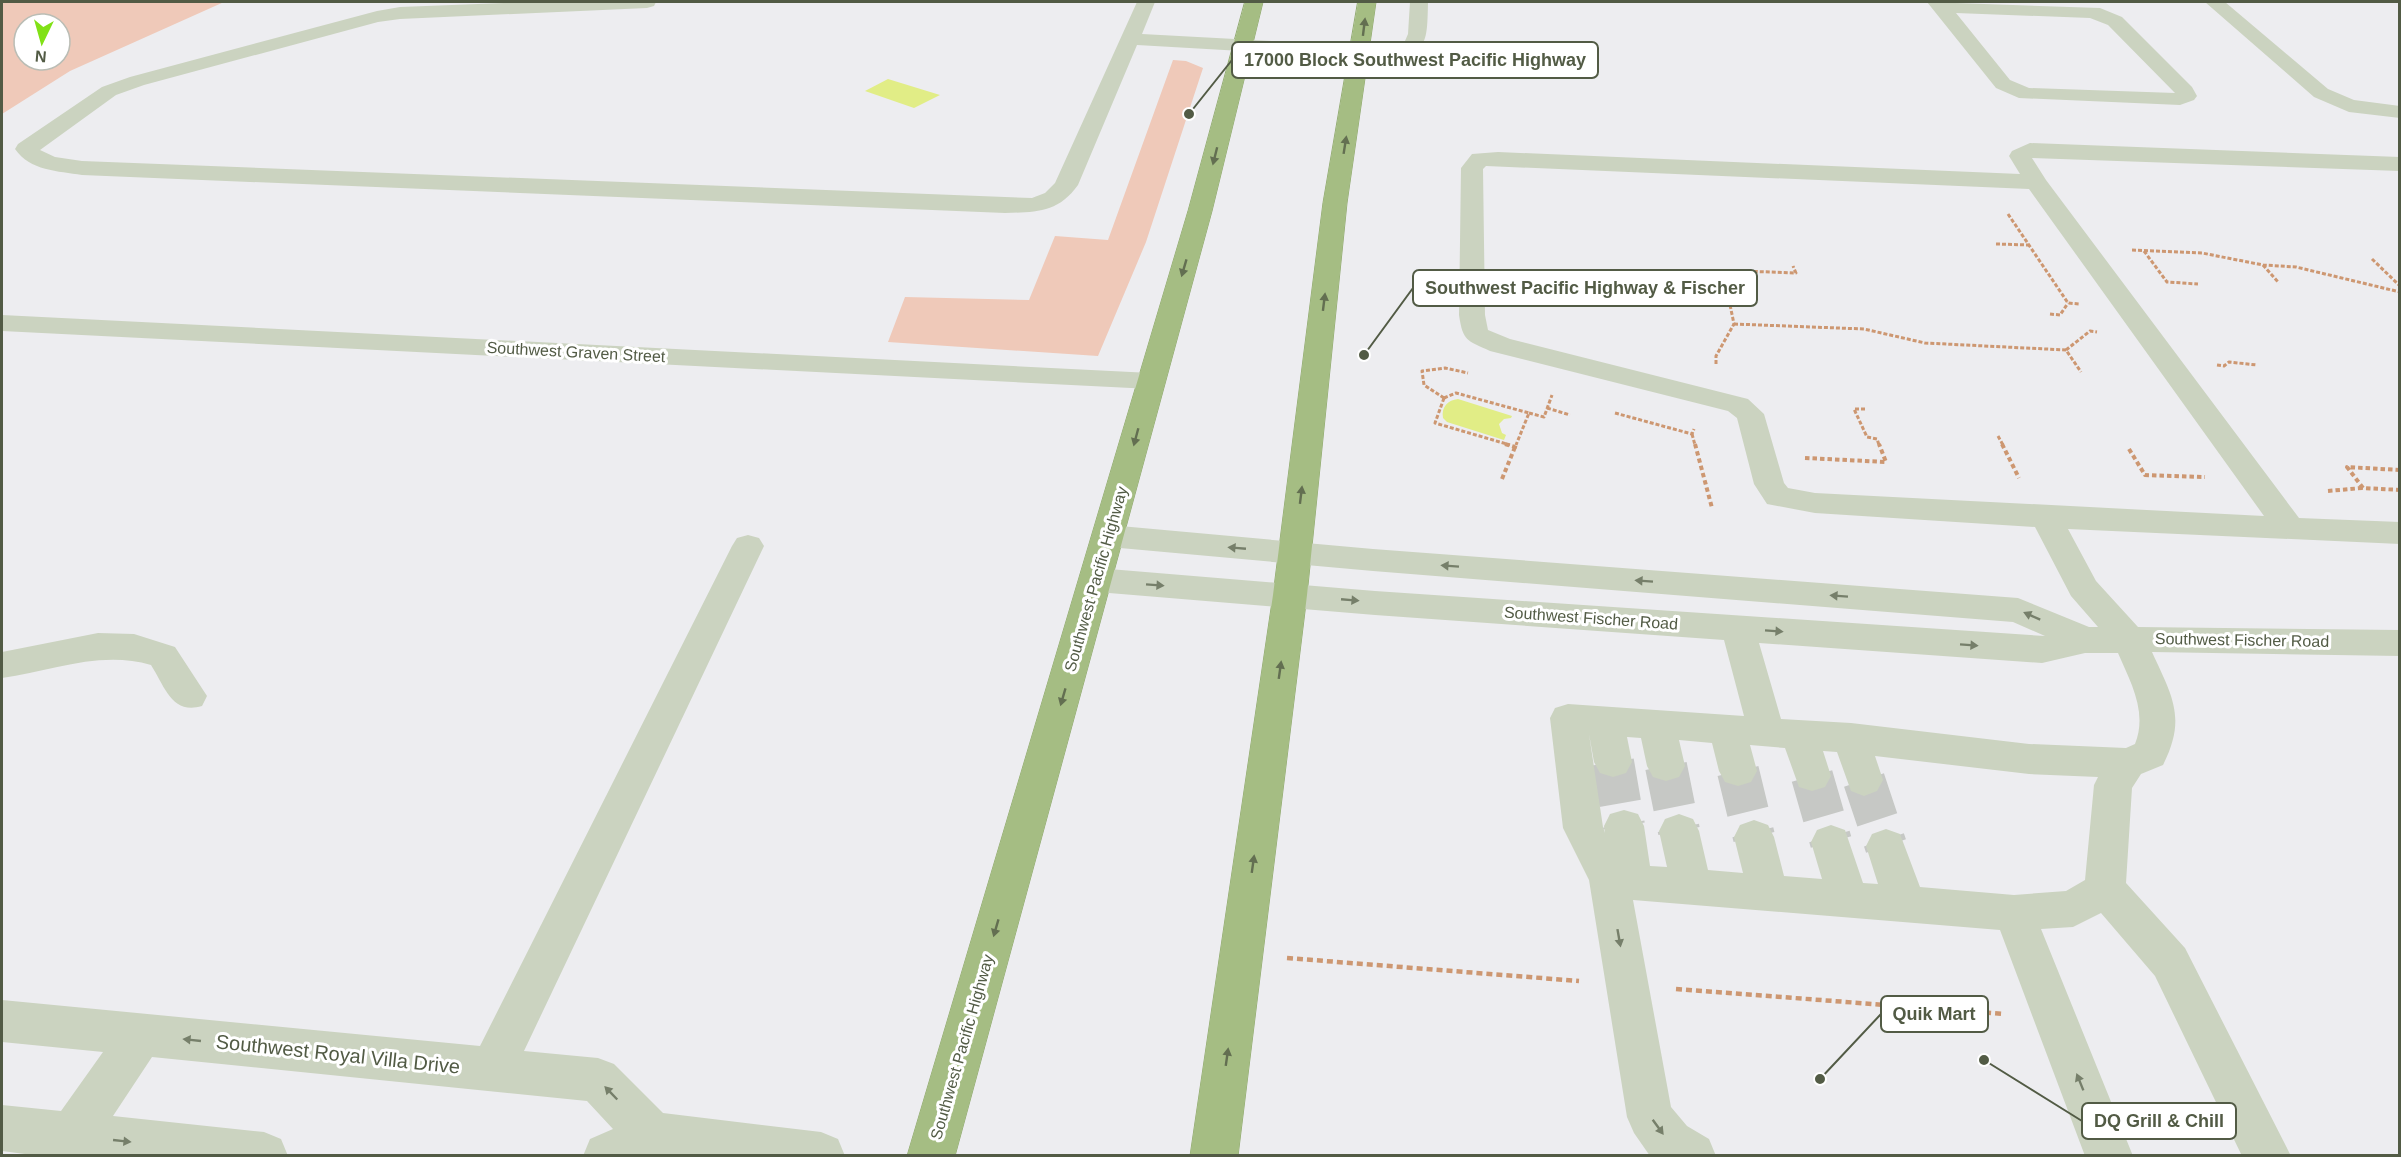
<svg xmlns="http://www.w3.org/2000/svg" width="2401" height="1157" font-family="Arial,sans-serif">
<style>
.green{fill:#efc9b9;fill-rule:evenodd}
.water{fill:#e1ed86}
.lines{fill:none;stroke-linecap:round;stroke-linejoin:round}
.minor-tunnel{stroke:#c6c8c5;stroke-width:42;stroke-dasharray:42 21;stroke-linecap:butt}
.highway-casing{stroke:#90a96f;stroke-width:1}
.path-far2{stroke:#cd9771;stroke-width:3;stroke-dasharray:4 2;stroke-linecap:butt}
.path-far1{stroke:#cd9771;stroke-width:4;stroke-dasharray:4.5 3;stroke-linecap:butt}
.path{stroke:#cd9771;stroke-width:4.5;stroke-dasharray:6 4;stroke-linecap:butt}
.minor{fill:#cbd3c0;fill-rule:evenodd}
.highway{fill:#a5bd83;fill-rule:evenodd}
.oneway{fill:#636f51}
.oneway2{fill:#767f6a}
.labels{text-anchor:middle;dominant-baseline:central;stroke-width:6;stroke-linejoin:round;paint-order:stroke}
.street-label{font-size:16px;fill:#525b45;stroke:#fff}
.near-street-label{font-size:20px;fill:#525b45;stroke:#fff}
.leader{fill:none;stroke:#525b45;stroke-width:2}
.callout-dot{fill:#525b45;stroke:#fff;stroke-width:2}
.callout{fill:#fff;stroke:#525b45;stroke-width:2}
.callout-label{font-size:18px;text-anchor:middle;font-weight:bold;fill:#525b45}
</style>
<rect width="100%" height="100%" fill="#ededf0"/>
<g class="green">
<path d="M2,2H224L70,71L2,114ZM24,24H60V60H24Z"/>
<polygon points="1173,60 1186,61 1203,68 1146,242 1098,356 888,342 905,297 1029,300 1055,236 1108,240"/>
</g>
<g class="water">
<polygon points="888,79 940,95 914,108 865,91"/>
<path d="M1458,399L1512,416L1511,418L1504,419L1499,424L1502,433L1506,435L1504,440L1447,422L1443,418C1441,407 1448,400 1458,399Z"/>
</g>
<g class="lines">
<g class="minor-tunnel">
<polyline points="1613,762 1624,826"/>
<polyline points="1666,766 1679,831"/>
<polyline points="1738,771 1754,837"/>
<polyline points="1812,776 1831,842"/>
<polyline points="1864,780 1886,846"/>
</g>
<g class="highway-casing">
<g id="highway">
<polygon points="1245,2 1263,2 1212,211 955,1156 907,1156 1188,211"/>
<polygon points="1358,2 1376,2 1347,203 1307,595 1238,1156 1190,1156 1273,595 1323,203"/>
</g>
</g>
<g class="path-far2">
<polyline points="2008,214 2068,303 2079,304"/>
<polyline points="1996,244 2029,245"/>
<polyline points="2132,250 2202,253 2263,265 2296,267 2400,292"/>
<polyline points="2144,251 2167,282 2198,284"/>
<polyline points="2372,259 2400,286"/>
<polyline points="2263,265 2279,283"/>
<polyline points="2050,314 2060,315 2068,303"/>
<polyline points="1734,324 1864,329 1925,343 2066,350 2081,372"/>
<polyline points="2066,350 2090,331 2097,332"/>
<polyline points="1716,364 1716,356 1734,324 1725,281 1743,271 1796,273 1793,266"/>
<polyline points="2217,365 2224,366 2229,362 2257,365"/>
<polyline points="1444,398 1435,423 1510,445"/>
<polyline points="1444,398 1424,385 1422,371 1445,368 1468,373"/>
<polyline points="1444,398 1456,393 1529,413 1516,445"/>
<polyline points="1547,408 1570,415"/>
<polyline points="1865,409 1854,409 1867,437 1877,439 1879,445"/>
<polyline points="1529,413 1544,417 1552,395"/>
<polyline points="1615,413 1692,434 1694,429"/>
<polyline points="1692,434 1695,445"/>
<polyline points="1998,436 2003,445"/>
</g>
<g class="path-far1">
<polyline points="1505,444 1515,447 1516,444"/>
<polyline points="1695,444 1712,508"/>
<polyline points="2002,444 2019,478"/>
<polyline points="2129,449 2145,475 2205,477"/>
<polyline points="1805,458 1886,462 1879,444"/>
<polyline points="2400,470 2347,467 2363,488 2400,490"/>
<polyline points="1502,479 1515,447"/>
<polyline points="2328,491 2362,488"/>
</g>
<g class="path">
<polyline points="1287,958 1579,981"/>
<polyline points="1676,989 2004,1014"/>
</g>
<g class="minor">
<path d="M532,2H656L654,6L647,8L400,19L378,22L144,85L116,95L40,150L55,157L82,161L1032,198L1045,193L1055,183L1137,2H1155L1142,34L1380,47L1395,46L1405,41L1408,34L1410,2H1428C1427,46 1428,54 1380,59L1137,45L1078,185C1058,213 1036,212 1005,213L82,175C58,171 30,171 15,149L18,144L102,87L130,77L377,11L400,7Z"/>
<path d="M1927,2L2100,8L2122,17L2192,87L2197,96L2194,100L2180,105L2019,98L1996,88ZM1956,13L2090,18L2108,25L2175,93L2029,88L2010,80Z"/>
<polygon points="2205,2 2225,2 2328,89 2354,100 2400,106 2400,118 2349,112 2314,97"/>
<path d="M2030,143L2400,157V171L2032,158L2046,180L2299,518L2400,522V544L2068,529L2096,581L2138,627L2400,630V656L2152,652C2172,696 2187,718 2163,765L2141,774L2132,788L2126,883L2185,948L2291,1156H2242L2155,976L2101,913L2073,927L2041,929L2133,1156H2085L2000,930L1633,900L1671,1107L1687,1126L1709,1139L1716,1156H1650L1634,1133L1627,1117L1589,880L1563,828L1550,718L1555,708L1568,704L1744,716L1724,640L1375,615L1097,592L1085,588L1080,580L1085,572L1097,568L1375,591L2045,636L2013,622L1373,571L1109,547L1098,544L1093,536L1098,528L1109,525L1373,549L2018,598L2089,627H2098L2071,596L2035,527L1815,513L1767,504L1754,484L1737,418L1728,411L1490,351C1467,340 1463,342 1459,315L1461,168L1472,154L1498,152L2020,174L2009,156L2012,151ZM1486,166L2029,189L2264,516L1815,493L1788,488L1784,483L1764,414L1748,399L1510,339L1488,330L1485,315L1483,169ZM1759,643L2042,663L2085,653H2118C2130,681 2148,712 2135,744L2126,748L2029,744L1851,723L1781,719ZM1589,734L1594,762L1600,773L1613,777L1626,773L1632,762L1627,737L1641,738L1647,766L1653,777L1666,781L1679,777L1685,766L1679,740L1712,743L1719,771L1725,782L1738,786L1751,782L1757,771L1750,745L1785,748L1799,787L1812,791L1825,787L1831,776L1823,751L1837,752L1851,791L1864,796L1877,791L1883,780L1875,756L2029,774L2098,777L2094,785L2085,880L2066,891L2014,895L1920,887L1900,834L1886,829L1872,834L1866,846L1878,884L1863,883L1845,830L1831,825L1817,830L1811,842L1822,879L1784,876L1774,837L1768,825L1754,820L1740,825L1734,837L1743,873L1708,870L1699,831L1693,819L1679,814L1665,819L1659,831L1667,867L1650,866L1644,826L1638,814L1624,810L1610,814L1604,826L1605,833L1603,827Z"/>
<polygon points="2,315 1151,373 1161,375 1165,381 1161,387 1151,389 2,331"/>
<polygon points="748,535 759,538 764,546 524,1051 598,1058 614,1064 663,1113 821,1132 838,1139 845,1156 583,1156 590,1139 613,1129 587,1101 152,1057 113,1116 264,1132 281,1139 288,1156 40,1156 2,1151 2,1105 61,1111 103,1052 2,1042 2,1000 480,1046 732,546 737,538"/>
<path d="M98,633L134,634L175,647L207,696L202,706C172,715 165,687 151,665C101,650 51,671 2,678V652Z"/>
</g>
<use href="#highway" class="highway"/>
</g>
<defs><path id="oneway-solid" d="M-6-.8H1V-3.2L6.5 0L1 3.2V.8H-6Z" transform="scale(1.5)"/></defs>
<g class="oneway">
<use href="#oneway-solid" transform="translate(1364 27) rotate(-83)"/>
<use href="#oneway-solid" transform="translate(1345 145) rotate(-81)"/>
<use href="#oneway-solid" transform="translate(1215 156) rotate(104)"/>
<use href="#oneway-solid" transform="translate(1184 268) rotate(106)"/>
<use href="#oneway-solid" transform="translate(1324 302) rotate(-83)"/>
<use href="#oneway-solid" transform="translate(1136 437) rotate(105)"/>
<use href="#oneway-solid" transform="translate(1301 495) rotate(-83)"/>
<use href="#oneway-solid" transform="translate(1280 670) rotate(-82)"/>
<use href="#oneway-solid" transform="translate(1063 697) rotate(106)"/>
<use href="#oneway-solid" transform="translate(1253 864) rotate(-82)"/>
<use href="#oneway-solid" transform="translate(996 928) rotate(106)"/>
<use href="#oneway-solid" transform="translate(1227 1057) rotate(-82)"/>
</g>
<g class="oneway2">
<use href="#oneway-solid" transform="translate(1237 548) rotate(-175)"/>
<use href="#oneway-solid" transform="translate(1450 566) rotate(-176)"/>
<use href="#oneway-solid" transform="translate(1644 581) rotate(-176)"/>
<use href="#oneway-solid" transform="translate(1155 585) rotate(4)"/>
<use href="#oneway-solid" transform="translate(1839 596) rotate(-176)"/>
<use href="#oneway-solid" transform="translate(1350 600) rotate(5)"/>
<use href="#oneway-solid" transform="translate(2032 616) rotate(-156)"/>
<use href="#oneway-solid" transform="translate(1774 631) rotate(4)"/>
<use href="#oneway-solid" transform="translate(1969 645) rotate(4)"/>
<use href="#oneway-solid" transform="translate(1619 938) rotate(80)"/>
<use href="#oneway-solid" transform="translate(192 1040) rotate(-174)"/>
<use href="#oneway-solid" transform="translate(2080 1082) rotate(-112)"/>
<use href="#oneway-solid" transform="translate(611 1093) rotate(-134)"/>
<use href="#oneway-solid" transform="translate(1658 1127) rotate(54)"/>
<use href="#oneway-solid" transform="translate(122 1141) rotate(6)"/>
</g>
<g class="labels">
<g class="street-label">
<text transform="translate(576 352) rotate(3)">Southwest Graven Street</text>
<text transform="translate(1096 579) rotate(-74)">Southwest Pacific Highway</text>
<text transform="translate(1591 618) rotate(4)">Southwest Fischer Road</text>
<text transform="translate(2242 640) rotate(1)">Southwest Fischer Road</text>
<text transform="translate(962 1047) rotate(-74)">Southwest Pacific Highway</text>
</g>
<g class="near-street-label">
<text transform="translate(338 1054) rotate(6)">Southwest Royal Villa Drive</text>
</g>
</g>
<path class="leader" d="M1189 114L1232 60M1364 355L1413 288M1820 1079L1881 1014M1984 1060L2082 1121"/>
<g class="callout-dot">
<circle cx="1189" cy="114" r="6"/>
<circle cx="1364" cy="355" r="6"/>
<circle cx="1820" cy="1079" r="6"/>
<circle cx="1984" cy="1060" r="6"/>
</g>
<g class="callout">
<rect x="1232" y="42" width="366" height="36" rx="6"/>
<rect x="1413" y="270" width="344" height="36" rx="6"/>
<rect x="1881" y="996" width="107" height="36" rx="6"/>
<rect x="2082" y="1103" width="154" height="36" rx="6"/>
</g>
<g class="callout-label">
<text x="1415" y="66">17000 Block Southwest Pacific Highway</text>
<text x="1585" y="294">Southwest Pacific Highway &amp; Fischer</text>
<text x="1934" y="1020">Quik Mart</text>
<text x="2159" y="1127">DQ Grill &amp; Chill</text>
</g>
<rect width="2401" height="1157" fill="none" stroke="#525b45" stroke-width="6"/>
<g transform="translate(42 42) rotate(185)"><circle r="28" fill="#ffffff" stroke="#babdb5" stroke-width="1.5"/>
<path d="M0-4.5L10 22L0 15L-10 22Z" fill="#81e116"/>
<text y="-9" font-size="16" font-weight="bold" text-anchor="middle" fill="#525b45">N</text>
</g>
</svg>
